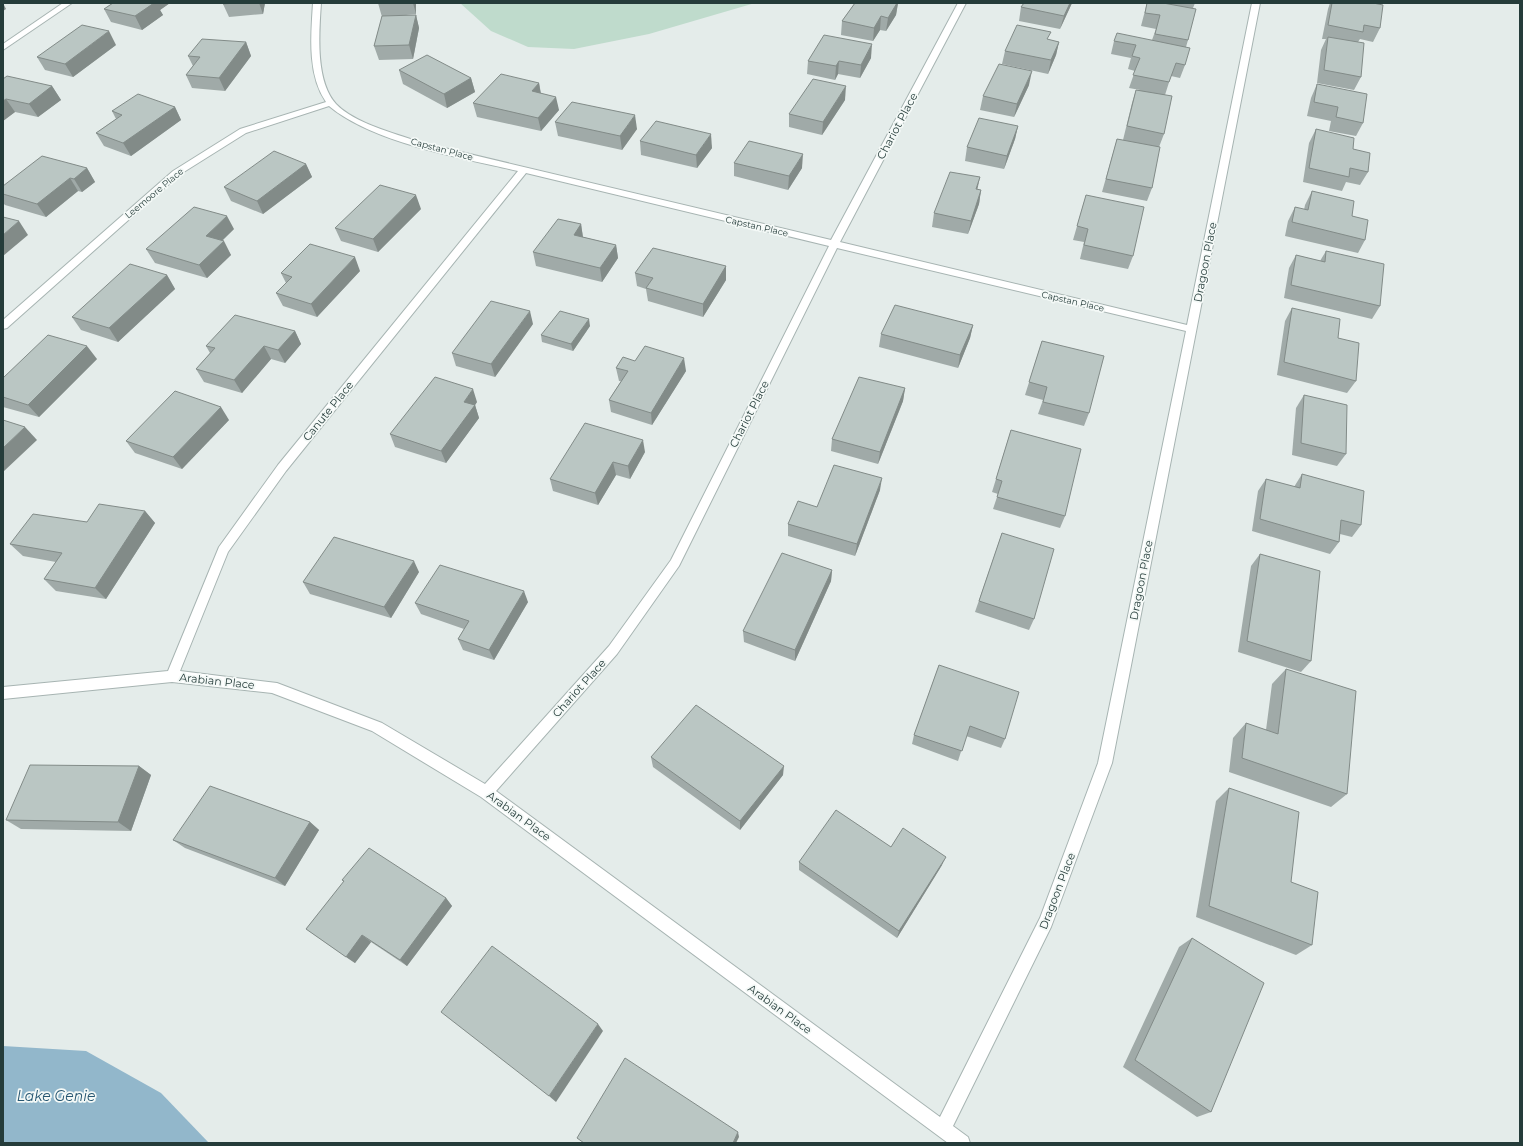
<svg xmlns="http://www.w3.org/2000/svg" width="1523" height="1146" font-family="Montserrat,sans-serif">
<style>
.green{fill:#bfdbcc}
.water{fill:#92b7cb}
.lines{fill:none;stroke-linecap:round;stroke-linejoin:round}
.minor-casing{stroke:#a7b4b2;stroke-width:2}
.minor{fill:#fff;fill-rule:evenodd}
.wall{fill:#a0aaa8}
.shaded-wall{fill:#828b88}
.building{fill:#bac6c3;stroke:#828b88}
.labels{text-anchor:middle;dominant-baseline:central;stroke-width:3.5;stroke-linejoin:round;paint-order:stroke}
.far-street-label{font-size:9px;fill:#253c3a;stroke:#f4f9f7}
.street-label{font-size:11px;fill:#253c3a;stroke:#f4f9f7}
.near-water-label{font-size:14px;font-style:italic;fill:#265671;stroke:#f4f9f7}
</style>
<rect width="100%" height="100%" fill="#e4ecea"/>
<polygon class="green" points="460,3 755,3 649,34 574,49 528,47 491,31"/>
<polygon class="water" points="3,1046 86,1051 161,1093 209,1143 3,1143"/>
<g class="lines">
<g class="minor-casing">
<g id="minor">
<polygon points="63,3 72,3 3,50 3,44"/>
<path d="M313,3H321C319,32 315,81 336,104C354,123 394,133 419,142L831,240L958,3H966L840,242L1187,325L1252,3H1260L1112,763L1051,927L953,1126L968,1137L970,1143H948L481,797L372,731L272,693L172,682L3,699V687L168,671L219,547L278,465L518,171C462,158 373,143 329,106L246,133L179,175L7,328L3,329V320L173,171L240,129L326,102C307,74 311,35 313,3ZM526,173L829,246L671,560L609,646L485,784L382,723L277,683L180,671L228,552L286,471ZM837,248L1186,331L1098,763L1040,918L940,1117L496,791L617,654L679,566Z"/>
</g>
</g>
<use href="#minor" class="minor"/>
</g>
<g class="wall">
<polygon points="113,3 170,3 160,10 163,15 142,30 111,22 104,9"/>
<polygon points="223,3 265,3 263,14 229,17 223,4"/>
<polygon points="378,3 416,3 416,14 396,16 416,15 419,28 413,59 379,60 374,46 382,17"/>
<polygon points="855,3 898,3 896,15 886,31 880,30 873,41 841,35 842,21"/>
<polygon points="1024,3 1072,3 1060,29 1019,21 1021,7"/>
<polygon points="1147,3 1195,3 1193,8 1188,40 1186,47 1185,65 1180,78 1171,76 1165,95 1164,134 1159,147 1152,188 1147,201 1102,192 1117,139 1123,140 1132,103 1136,90 1140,90 1129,88 1135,71 1128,69 1131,58 1111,54 1114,41 1152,40 1156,29 1141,26"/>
<polygon points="1330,3 1377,3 1380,28 1373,42 1360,39 1358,42 1361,77 1354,90 1317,83 1321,50 1326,39 1322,39 1328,9"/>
<polygon points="1049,40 1059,42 1056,55 1048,74 1002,64 1005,51"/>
<polygon points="246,42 251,56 225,91 192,88 186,75 193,66 188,56"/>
<polygon points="116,45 73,77 45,70 37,57"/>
<polygon points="871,58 860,78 838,74 835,80 807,74 808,61"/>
<polygon points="399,70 471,78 475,92 447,108 403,84"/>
<polygon points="3,79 52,86 61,100 38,117 15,112 3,121"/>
<polygon points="539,83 541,93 559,110 541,131 477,117 473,103"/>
<polygon points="1317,84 1363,123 1356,136 1329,131 1331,121 1307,116 1311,98"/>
<polygon points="1029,85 1014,117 980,110 983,96"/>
<polygon points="845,100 822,135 789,127 789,114"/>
<polygon points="175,107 181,120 131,156 104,146 96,133 116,119 112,111"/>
<polygon points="555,122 637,129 622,150 558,136"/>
<polygon points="1018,126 1015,139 1004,169 965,161 967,147"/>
<polygon points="1316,129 1353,149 1368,172 1360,185 1346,182 1342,191 1303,182 1309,143"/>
<polygon points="640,141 712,148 697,168 641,155"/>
<polygon points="734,163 802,168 788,190 734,176"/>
<polygon points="306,164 312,177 263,214 231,201 224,187"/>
<polygon points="87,168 95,182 82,192 78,191 46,217 5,205 3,203 3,186"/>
<polygon points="977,190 981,190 979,204 968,234 932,227 934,213"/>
<polygon points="1312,191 1365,240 1358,253 1285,236 1288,221 1295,207 1304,210 1305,205"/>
<polygon points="1086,195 1133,256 1128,269 1080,259 1084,242 1073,240"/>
<polygon points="421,209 378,252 341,241 335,228"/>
<polygon points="581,224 583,237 616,245 618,258 602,282 536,266 533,252"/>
<polygon points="234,229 222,241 231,255 207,278 155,263 146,249"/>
<polygon points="1326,251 1380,306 1372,319 1284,298 1289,268 1296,255 1320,261"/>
<polygon points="726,266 726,280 703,317 648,301 646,289 637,286 635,273"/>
<polygon points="360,271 317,317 283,306 276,293 286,283 281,273"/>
<polygon points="167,275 175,289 118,342 81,330 72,317"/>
<polygon points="1292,308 1338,338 1356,381 1347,393 1277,375 1285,321"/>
<polygon points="533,324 495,377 456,366 452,353"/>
<polygon points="973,325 970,338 958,368 879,347 881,334"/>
<polygon points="590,326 573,351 542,342 541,335"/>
<polygon points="295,331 301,344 285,363 271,359 242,393 204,382 196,369 210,353 206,346"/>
<polygon points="1042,341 1089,413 1084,426 1038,414 1043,400 1025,395"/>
<polygon points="97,359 39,417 3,407 3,378"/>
<polygon points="635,361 686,371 652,425 611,412 609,400 621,381 619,381 616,368"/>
<polygon points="905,388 903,401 878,464 831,451 832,439"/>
<polygon points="1304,395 1346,454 1337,466 1292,455 1296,408"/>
<polygon points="477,402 475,405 479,418 446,463 395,447 390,434"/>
<polygon points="229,420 182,469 135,453 126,441"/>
<polygon points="1011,430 1065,516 1060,528 993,509 998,494 992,492"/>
<polygon points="645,452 630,479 616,475 598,505 553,491 550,479"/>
<polygon points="1302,474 1361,525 1352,537 1340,534 1339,542 1330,554 1252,531 1258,491 1266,479 1294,487"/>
<polygon points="880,490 855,556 788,536 788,524 817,507"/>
<polygon points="145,511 155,523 106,599 56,591 44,579 56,562 23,556 10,544 87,522"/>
<polygon points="1002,533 1034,619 1029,630 975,612"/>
<polygon points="1260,554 1311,661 1301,672 1238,652 1251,566"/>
<polygon points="832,570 831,581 795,661 744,642 743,631"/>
<polygon points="419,572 391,618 310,594 303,582"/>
<polygon points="528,602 494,660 463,650 458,639 464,629 421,614 415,603"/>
<polygon points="939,665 1005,739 1001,748 966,736 958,761 912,744 914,735"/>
<polygon points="1286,669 1347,794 1331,807 1229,772 1233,738 1246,723 1266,730 1272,684"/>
<polygon points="651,757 783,775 740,830 653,767"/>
<polygon points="139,766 151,775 131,831 21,829 6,820"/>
<polygon points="1229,788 1291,882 1312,945 1296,955 1196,917 1216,801"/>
<polygon points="310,822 319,830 285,886 185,848 173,840"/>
<polygon points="891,847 942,865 897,938 799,870 799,862"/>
<polygon points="342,880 446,898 452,906 407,966 371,942 355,963 306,929 344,882"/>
<polygon points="1192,938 1211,1112 1197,1117 1123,1067 1179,947"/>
</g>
<g class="shaded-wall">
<polygon points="3,3 6,9 3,11"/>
<polygon points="152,3 170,3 160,10 163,15 142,30 135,16"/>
<polygon points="259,3 265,3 263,14"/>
<polygon points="413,3 416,3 416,14"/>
<polygon points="897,3 898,3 896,15 886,31 888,18"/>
<polygon points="1070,3 1072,3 1060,29 1064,16"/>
<polygon points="416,15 419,28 413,59 409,45"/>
<polygon points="881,16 880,30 873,41 874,28"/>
<polygon points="109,31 116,45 73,77 65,64"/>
<polygon points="246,42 251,56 225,91 219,78"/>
<polygon points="1059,42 1056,55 1048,74 1051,60"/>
<polygon points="872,44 871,58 860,78 861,65"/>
<polygon points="839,61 838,74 835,80 836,66"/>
<polygon points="1032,71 1029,85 1014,117 1017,104"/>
<polygon points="471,78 475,92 447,108 444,94"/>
<polygon points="539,83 541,96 532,91"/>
<polygon points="52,86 61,100 38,117 29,104"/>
<polygon points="846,86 845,100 822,135 823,122"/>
<polygon points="556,97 559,110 541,131 538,118"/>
<polygon points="6,99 15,112 3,121 3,101"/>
<polygon points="175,107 181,120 131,156 123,143"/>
<polygon points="635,115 637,129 622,150 620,136"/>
<polygon points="1018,126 1015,139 1004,169 1007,156"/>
<polygon points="711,134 712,148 697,168 696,155"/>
<polygon points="803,154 802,168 788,190 789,176"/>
<polygon points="306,164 312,177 263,214 257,201"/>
<polygon points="87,168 95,182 82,192 74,179"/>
<polygon points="980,177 977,191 976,189"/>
<polygon points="70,178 78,191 46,217 37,204"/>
<polygon points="981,190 979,204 968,234 971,221"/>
<polygon points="416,195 421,209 378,252 373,239"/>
<polygon points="227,216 234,229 213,249 206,236"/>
<polygon points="19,221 28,235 3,256 3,235"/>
<polygon points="581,224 583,238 574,235"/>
<polygon points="224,241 231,255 207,278 199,265"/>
<polygon points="616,245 618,258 602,282 600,268"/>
<polygon points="355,257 360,271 317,317 311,304"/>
<polygon points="726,266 726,280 703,317 703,304"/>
<polygon points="167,275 175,289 118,342 109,328"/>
<polygon points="530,311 533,324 495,377 491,364"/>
<polygon points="589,319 590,326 573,351 571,344"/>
<polygon points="973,325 970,338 958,368 960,355"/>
<polygon points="295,331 301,344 285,363 278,350"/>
<polygon points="87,346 97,359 39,417 28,405"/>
<polygon points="264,346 271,359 242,393 234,380"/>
<polygon points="684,358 686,371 652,425 651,413"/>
<polygon points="905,388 903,401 878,464 880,452"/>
<polygon points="473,389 477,402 475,405 479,418 446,463 441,451 464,402"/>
<polygon points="221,407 229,420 182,469 173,457"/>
<polygon points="25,427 37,440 3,472 3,448"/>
<polygon points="643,440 645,452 630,479 628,466"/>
<polygon points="613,462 616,475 598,505 595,493"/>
<polygon points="882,478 880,490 855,556 857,544"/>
<polygon points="145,511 155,523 106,599 95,588"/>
<polygon points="414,561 419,572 391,618 384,607"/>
<polygon points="832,570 831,581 795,661 795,650"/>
<polygon points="524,591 528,602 494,660 489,650"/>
<polygon points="139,766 151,775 131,831 118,822"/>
<polygon points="784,766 783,775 740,830 740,821"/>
<polygon points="310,822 319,830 285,886 275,878"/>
<polygon points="946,857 942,865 897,938 899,931"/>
<polygon points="446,898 452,906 407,966 400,960"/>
<polygon points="362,935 371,942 355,963 346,957"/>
<polygon points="598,1024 603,1031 556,1102 549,1096"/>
<polygon points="738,1132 739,1137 736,1143 733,1143"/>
</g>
<g class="building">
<polygon points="113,3 154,3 135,16 104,9"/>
<polygon points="223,3 236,3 223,4"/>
<polygon points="855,3 897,3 888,18 881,16 874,28 842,21"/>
<polygon points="1024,3 1070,3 1064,16 1021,7"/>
<polygon points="1147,3 1163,3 1196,9 1188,40 1155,34 1160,15 1145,13"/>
<polygon points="1332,3 1373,3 1383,5 1380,28 1364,25 1363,32 1328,25"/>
<polygon points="416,15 409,45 374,46 382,16"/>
<polygon points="82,25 109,31 65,64 37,57"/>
<polygon points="1017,25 1051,32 1047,39 1059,42 1051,60 1005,51"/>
<polygon points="1117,33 1190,48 1185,65 1176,63 1169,82 1133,75 1140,58 1132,56 1136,45 1114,41"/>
<polygon points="824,35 872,44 861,65 839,61 836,66 808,61"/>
<polygon points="1328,37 1364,43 1361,77 1324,70"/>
<polygon points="202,39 246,42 219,78 186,75 200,57 188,56"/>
<polygon points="427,55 471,78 444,94 399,70"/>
<polygon points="999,64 1032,71 1017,104 983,96"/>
<polygon points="501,74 539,83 532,91 556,97 538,118 473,103"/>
<polygon points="7,76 52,86 29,104 6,99 3,101 3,79"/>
<polygon points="813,79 846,86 823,122 789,114"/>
<polygon points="1317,84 1367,94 1363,123 1336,117 1338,107 1314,102"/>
<polygon points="1136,90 1172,96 1164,134 1127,126"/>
<polygon points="138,94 175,107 123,143 96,133 122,115 112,111"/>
<polygon points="572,102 635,115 620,136 555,122"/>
<polygon points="979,118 1018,126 1007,156 967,147"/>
<polygon points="656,121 711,134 696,155 640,141"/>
<polygon points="1316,129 1354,138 1353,149 1370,153 1368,172 1350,168 1349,177 1309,168"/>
<polygon points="1117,139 1160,147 1152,188 1106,179"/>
<polygon points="749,141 803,154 789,176 734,163"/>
<polygon points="274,151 306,164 257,201 224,187"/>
<polygon points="42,156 87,168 74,179 70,178 37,204 3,194 3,186"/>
<polygon points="950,172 980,177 976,189 981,190 971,221 934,213"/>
<polygon points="380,185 416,195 373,239 335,228"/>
<polygon points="1312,191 1354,201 1352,216 1368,220 1365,240 1292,222 1295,207 1308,210"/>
<polygon points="1086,195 1144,207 1133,256 1084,245 1088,229 1077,226"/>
<polygon points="194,207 227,216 206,236 224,241 199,265 146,249"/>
<polygon points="3,217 19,221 3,235"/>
<polygon points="558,219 581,224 574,235 616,245 600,268 533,252"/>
<polygon points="310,244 355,257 311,304 276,293 292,277 281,273"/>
<polygon points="653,248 726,266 703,304 646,288 653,278 635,273"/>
<polygon points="1326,251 1384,264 1380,306 1291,285 1296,255 1325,262"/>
<polygon points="130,264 167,275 109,328 72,317"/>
<polygon points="491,301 530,311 491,364 452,353"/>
<polygon points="895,305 973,325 960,355 881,334"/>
<polygon points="1292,308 1340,319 1338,338 1359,343 1356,381 1284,362"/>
<polygon points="560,311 589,319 571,344 541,335"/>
<polygon points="235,315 295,331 278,350 264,346 234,380 196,369 215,348 206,346"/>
<polygon points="48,335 87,346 28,405 3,397 3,378"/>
<polygon points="1042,341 1104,356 1089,413 1043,402 1047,387 1029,382"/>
<polygon points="645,346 684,358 651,413 609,400 628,371 616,368 623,357 635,361"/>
<polygon points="435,377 473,389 464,402 475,405 441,451 390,434"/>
<polygon points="859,377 905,388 880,452 832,439"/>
<polygon points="175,391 221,407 173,457 126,441"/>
<polygon points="1304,395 1347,405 1346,454 1301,443"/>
<polygon points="3,420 25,427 3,448"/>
<polygon points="585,423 643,440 628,466 613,462 595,493 550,479"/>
<polygon points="1011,430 1081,449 1065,516 997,497 1002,481 996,479"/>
<polygon points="834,465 882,478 857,544 788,524 798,501 817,507"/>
<polygon points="1302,474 1364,491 1361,525 1341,520 1339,542 1260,519 1266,479 1300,488"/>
<polygon points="99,504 145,511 95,588 44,579 62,553 10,544 33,514 87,522"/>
<polygon points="1002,533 1054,549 1034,619 979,601"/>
<polygon points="334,537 414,561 384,607 303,582"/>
<polygon points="782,553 832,570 795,650 743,631"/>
<polygon points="1260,554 1320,571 1311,661 1247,641"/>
<polygon points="440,565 524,591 489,650 458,639 469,621 415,603"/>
<polygon points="939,665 1019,692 1005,739 970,726 962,751 914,735"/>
<polygon points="1286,669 1356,691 1347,794 1242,758 1246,723 1278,734"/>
<polygon points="696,705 784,766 740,821 651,757"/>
<polygon points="30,765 139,766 118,822 6,820"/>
<polygon points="210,786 310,822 275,878 173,840"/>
<polygon points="1229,788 1299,812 1291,882 1318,892 1312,945 1209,906"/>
<polygon points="836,810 891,847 903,828 946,857 899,931 799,862"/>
<polygon points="369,848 446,898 400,960 362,935 346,957 306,929 344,881 342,880"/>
<polygon points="1192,938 1264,983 1211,1112 1135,1060"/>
<polygon points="492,946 598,1024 549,1096 441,1012"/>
<polygon points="625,1058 738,1132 733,1143 584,1143 577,1138"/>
</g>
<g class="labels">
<g class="far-street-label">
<text transform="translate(442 149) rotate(15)">Capstan Place</text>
<text transform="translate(154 193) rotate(-40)">Leemoore Place</text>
<text transform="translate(757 226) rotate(13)">Capstan Place</text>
<text transform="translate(1073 301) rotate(13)">Capstan Place</text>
</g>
<g class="street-label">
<text transform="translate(897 126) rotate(-62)">Chariot Place</text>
<text transform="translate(1205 262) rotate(-79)">Dragoon Place</text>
<text transform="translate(328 411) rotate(-51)">Canute Place</text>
<text transform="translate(749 414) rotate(-63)">Chariot Place</text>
<text transform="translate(1141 580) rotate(-79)">Dragoon Place</text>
<text transform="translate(217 681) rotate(6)">Arabian Place</text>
<text transform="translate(579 688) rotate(-48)">Chariot Place</text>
<text transform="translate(519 816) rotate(36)">Arabian Place</text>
<text transform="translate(1057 891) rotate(-69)">Dragoon Place</text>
<text transform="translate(780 1009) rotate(36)">Arabian Place</text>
</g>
<g class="near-water-label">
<text x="56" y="1096">Lake Genie</text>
</g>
</g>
<rect width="1523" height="1146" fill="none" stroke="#253c3a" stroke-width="8"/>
</svg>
